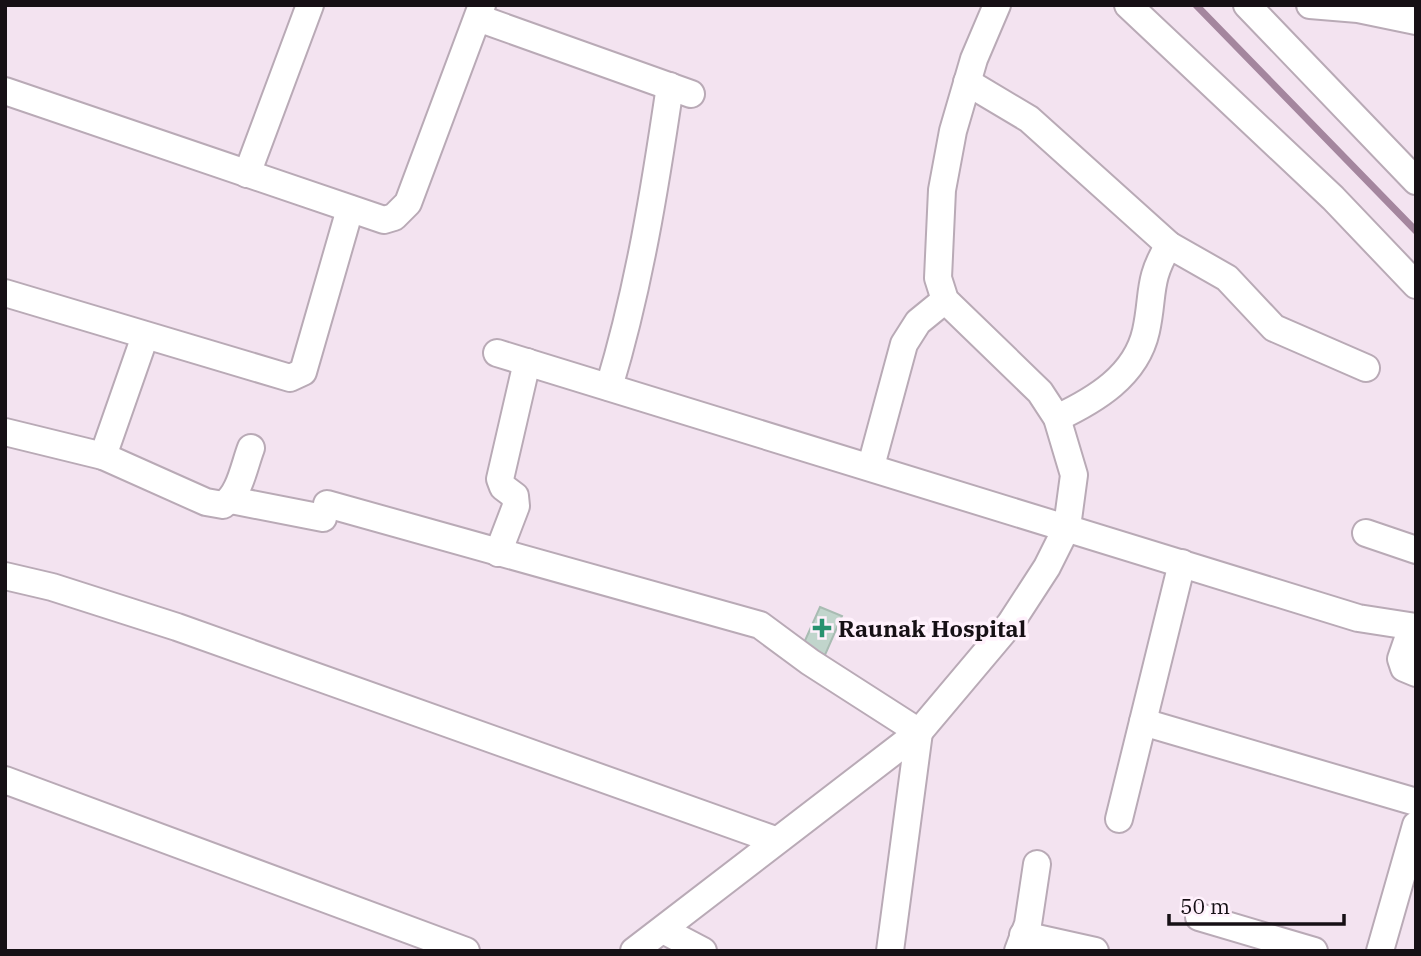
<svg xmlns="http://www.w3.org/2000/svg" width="1421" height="956" font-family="'IBM Plex Serif',serif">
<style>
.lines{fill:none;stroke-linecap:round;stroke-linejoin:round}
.stream{stroke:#a4869e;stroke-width:7}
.building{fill:#c1d5cc;stroke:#a9bcb3;stroke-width:2}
.minor-casing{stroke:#b9aab6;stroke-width:30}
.minor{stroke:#fff;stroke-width:26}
.poi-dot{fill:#28926f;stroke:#fff1fc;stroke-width:2.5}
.labels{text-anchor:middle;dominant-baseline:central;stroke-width:7;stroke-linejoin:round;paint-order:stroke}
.poi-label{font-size:23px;font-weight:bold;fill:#161015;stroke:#fff1fc;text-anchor:start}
</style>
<rect width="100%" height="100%" fill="#f3e3f0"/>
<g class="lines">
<polyline class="stream" points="1196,5 1416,231"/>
</g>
<polygon class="building" points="820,607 842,616 825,655 803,645"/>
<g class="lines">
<g class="minor-casing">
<g id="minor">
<polyline points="1128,5 1333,198 1416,285"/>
<polyline points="1247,5 1416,181"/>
<polyline points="1310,5 1358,9 1416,21"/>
<polyline points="478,18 691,94"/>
<polyline points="967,82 1029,119 1169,245 1227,278 1274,328 1366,368"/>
<polyline points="5,91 384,220 394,217 408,203 482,5"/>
<polyline points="247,174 310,5"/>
<polyline points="5,293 290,378 303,372 350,209"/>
<polyline points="497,353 1358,618 1416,627"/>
<path d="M609,387C639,288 655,188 670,86"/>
<path d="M1057,418C1095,400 1136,376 1146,331C1154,295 1147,280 1169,245"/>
<polyline points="5,432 103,456 145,336"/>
<path d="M103,456L206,502L223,505C240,494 244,466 251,448"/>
<polyline points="871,466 904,344 918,322 945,300"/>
<polyline points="231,500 323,518"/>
<polyline points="327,504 760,625 810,662 919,732 890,951"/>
<polyline points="1366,533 1416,550"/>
<polyline points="498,553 516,506 515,496 503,487 500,479 527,362"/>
<polyline points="5,576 52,587 177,627 775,840"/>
<polyline points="1412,627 1401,659 1404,668 1416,673"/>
<polyline points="1143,722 1416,802"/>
<polyline points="5,780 466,951"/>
<polyline points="1119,819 1182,563"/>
<polyline points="1199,917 1314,951"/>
<polyline points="663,930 703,951"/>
<polyline points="1023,935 1095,951"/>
<polyline points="634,951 919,732 1010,624 1047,567 1067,527 1074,475 1057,418 1040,392 945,300 938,278 942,190 953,131 974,59 997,5"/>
<polyline points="1018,951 1028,924 1037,864"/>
<polyline points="1380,951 1416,825"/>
</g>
</g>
<use href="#minor" class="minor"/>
</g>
<path class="poi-dot" d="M818.5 617.5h7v7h7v7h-7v7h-7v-7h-7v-7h7z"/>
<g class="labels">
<g class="poi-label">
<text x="838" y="628">Raunak Hospital</text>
</g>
</g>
<rect width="1421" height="956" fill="none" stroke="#161015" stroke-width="14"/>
<path d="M1169 914v10h175v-10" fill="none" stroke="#161015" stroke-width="3.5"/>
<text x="1180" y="914" font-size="21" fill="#161015" stroke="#fff1fc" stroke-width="5" paint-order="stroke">50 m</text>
</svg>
